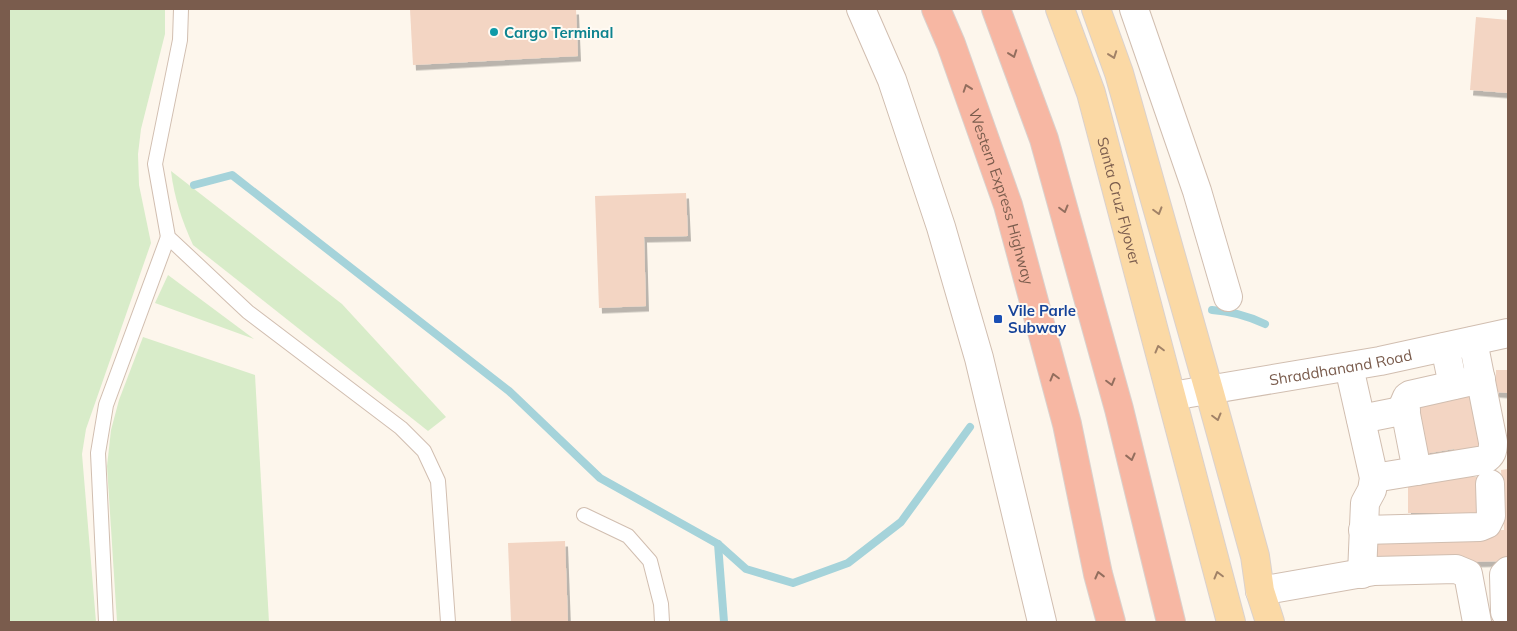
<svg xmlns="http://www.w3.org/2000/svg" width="1517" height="631" font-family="Mulish,sans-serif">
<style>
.green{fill:#d8ecc9}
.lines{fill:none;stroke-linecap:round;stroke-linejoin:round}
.stream{stroke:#a5d3da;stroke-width:8}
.building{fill:#f3d5c3;filter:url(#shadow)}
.service-casing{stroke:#d1beb0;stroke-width:16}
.minor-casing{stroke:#d1beb0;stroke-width:30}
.tertiary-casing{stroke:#d1beb0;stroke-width:30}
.primary-casing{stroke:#dad1cd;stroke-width:30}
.motorway-casing{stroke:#dad1cd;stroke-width:30}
.service{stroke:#fff;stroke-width:14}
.minor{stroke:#fff;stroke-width:28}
.tertiary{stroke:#fff;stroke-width:28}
.primary{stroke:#fbd9a5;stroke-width:28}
.motorway{stroke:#f7b7a3;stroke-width:28}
.oneway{stroke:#936e5e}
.oneway2{stroke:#a18267}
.culture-dot{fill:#0f9aa8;stroke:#fffaf3;stroke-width:2}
.transit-dot{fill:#1a4fb4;stroke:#fffaf3;stroke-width:2}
.labels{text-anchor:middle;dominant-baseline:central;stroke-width:4;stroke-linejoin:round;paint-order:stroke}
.culture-label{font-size:15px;font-weight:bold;fill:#0d838f;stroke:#fffaf3;text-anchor:start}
.street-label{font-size:15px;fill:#7a5c4d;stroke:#fffaf3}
.transit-label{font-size:15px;font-weight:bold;fill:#164399;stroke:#fffaf3;text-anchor:start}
</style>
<defs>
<filter id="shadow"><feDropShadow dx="3" dy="5.5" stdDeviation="0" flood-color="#0004"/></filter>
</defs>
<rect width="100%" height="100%" fill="#fdf6ec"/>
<g class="green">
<polygon points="9,9 165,9 165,34 141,129 138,154 139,185 151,243 86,429 82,454 96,622 9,622"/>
<path d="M171,171L342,304L446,417L428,431L193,245C182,221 174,197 171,171Z"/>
<polygon points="168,275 254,339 155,303"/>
<polygon points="143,337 255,375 269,622 117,622 107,466 111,430 119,400"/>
</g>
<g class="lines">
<g class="stream">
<polyline points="194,185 232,175 509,391 600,478 718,544 746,569 793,583 848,563 901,522 970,427"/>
<path d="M1212,310C1230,311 1248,316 1265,324"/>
<polyline points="718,544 724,622"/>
</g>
</g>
<g class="building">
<polygon points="410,9 576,9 578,56 413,65"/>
<polygon points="1476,17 1508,20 1508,93 1470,90"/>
<polygon points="686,193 688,236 644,237 646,306 599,308 595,196"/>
<polygon points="1496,370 1508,370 1508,393 1496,392"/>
<polygon points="1480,394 1490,449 1457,455 1454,449 1418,455 1409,401 1438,401"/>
<polygon points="1508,469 1508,561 1376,564 1375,534 1504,530 1501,470"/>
<polygon points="1408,476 1481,477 1481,513 1408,513"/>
<polygon points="565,541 568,622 511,622 508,543"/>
</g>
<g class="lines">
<g class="service-casing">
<g id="service">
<polyline points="181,9 180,40 155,164 168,237 248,312 401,428 424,451 438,481 448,622"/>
<polyline points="584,515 628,536 650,561 661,604 662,622"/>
<polyline points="106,622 98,453 106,405 168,237"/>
</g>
</g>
<g class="minor-casing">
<g id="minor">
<polyline points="1134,9 1197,191 1228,297"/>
<polyline points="1445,347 1453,385"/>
<polyline points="1349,367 1374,478 1372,490 1365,503 1362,574"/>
<polyline points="1361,419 1406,410"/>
<polyline points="1417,471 1404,404 1407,397 1410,395 1481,379"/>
<path d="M1374,478L1484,460C1492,455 1493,451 1493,442L1473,341"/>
<polyline points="1363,530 1480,527 1487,524 1491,516 1490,484"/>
<polyline points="1508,571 1504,575 1505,612 1508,617"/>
<polyline points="1260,591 1374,571 1456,569 1468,574 1477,622"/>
</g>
</g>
<g class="tertiary-casing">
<g id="tertiary">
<polyline points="861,9 892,80 941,227 979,358 1042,622"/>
<path id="s1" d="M1172,396L1380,361L1508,333"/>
</g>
</g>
<g class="primary-casing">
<g id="primary">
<path id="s2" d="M1060,9L1091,93L1231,622"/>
<polyline points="1096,9 1119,73 1209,390 1255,556 1260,591 1270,622"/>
</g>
</g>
<g class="motorway-casing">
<g id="motorway">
<path id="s3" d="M936,9L951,44L1008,205L1067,424L1098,574L1111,622"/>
<polyline points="996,9 1044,139 1119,409 1171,622"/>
</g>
</g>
<use href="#service" class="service"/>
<use href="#minor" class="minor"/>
<use href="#tertiary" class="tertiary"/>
<use href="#primary" class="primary"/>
<use href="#motorway" class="motorway"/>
</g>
<defs><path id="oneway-chevron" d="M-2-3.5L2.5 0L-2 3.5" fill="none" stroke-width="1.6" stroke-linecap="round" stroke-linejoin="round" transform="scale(1.25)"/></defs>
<g class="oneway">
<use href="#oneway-chevron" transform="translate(1013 54) rotate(70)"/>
<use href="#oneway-chevron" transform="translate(967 88) rotate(-109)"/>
<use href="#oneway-chevron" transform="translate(1064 209) rotate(75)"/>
<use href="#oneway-chevron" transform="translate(1054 377) rotate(-105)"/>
<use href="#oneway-chevron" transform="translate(1111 382) rotate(75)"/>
<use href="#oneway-chevron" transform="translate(1131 457) rotate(76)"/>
<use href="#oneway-chevron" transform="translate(1099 575) rotate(-104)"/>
</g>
<g class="oneway2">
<use href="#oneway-chevron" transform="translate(1113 55) rotate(70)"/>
<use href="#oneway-chevron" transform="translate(1158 211) rotate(74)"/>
<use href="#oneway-chevron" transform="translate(1159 349) rotate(-105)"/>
<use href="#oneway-chevron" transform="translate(1217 417) rotate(75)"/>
<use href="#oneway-chevron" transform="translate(1218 575) rotate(-105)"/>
</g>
<circle class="culture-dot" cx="494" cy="32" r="5"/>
<rect class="transit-dot" x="993" y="314" width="10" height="10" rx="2.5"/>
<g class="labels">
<g class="culture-label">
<text x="504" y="32">Cargo Terminal</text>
</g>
<g class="street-label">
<text stroke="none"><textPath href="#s3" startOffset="199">Western Express Highway</textPath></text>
<text stroke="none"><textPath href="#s2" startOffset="201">Santa Cruz Flyover</textPath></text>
<text stroke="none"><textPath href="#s1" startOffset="171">Shraddhanand Road</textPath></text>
</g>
<g class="transit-label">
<text x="1008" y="310">Vile Parle<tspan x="1008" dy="17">Subway</tspan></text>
</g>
</g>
<rect width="1517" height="631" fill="none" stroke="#7a5c4d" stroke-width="20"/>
</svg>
